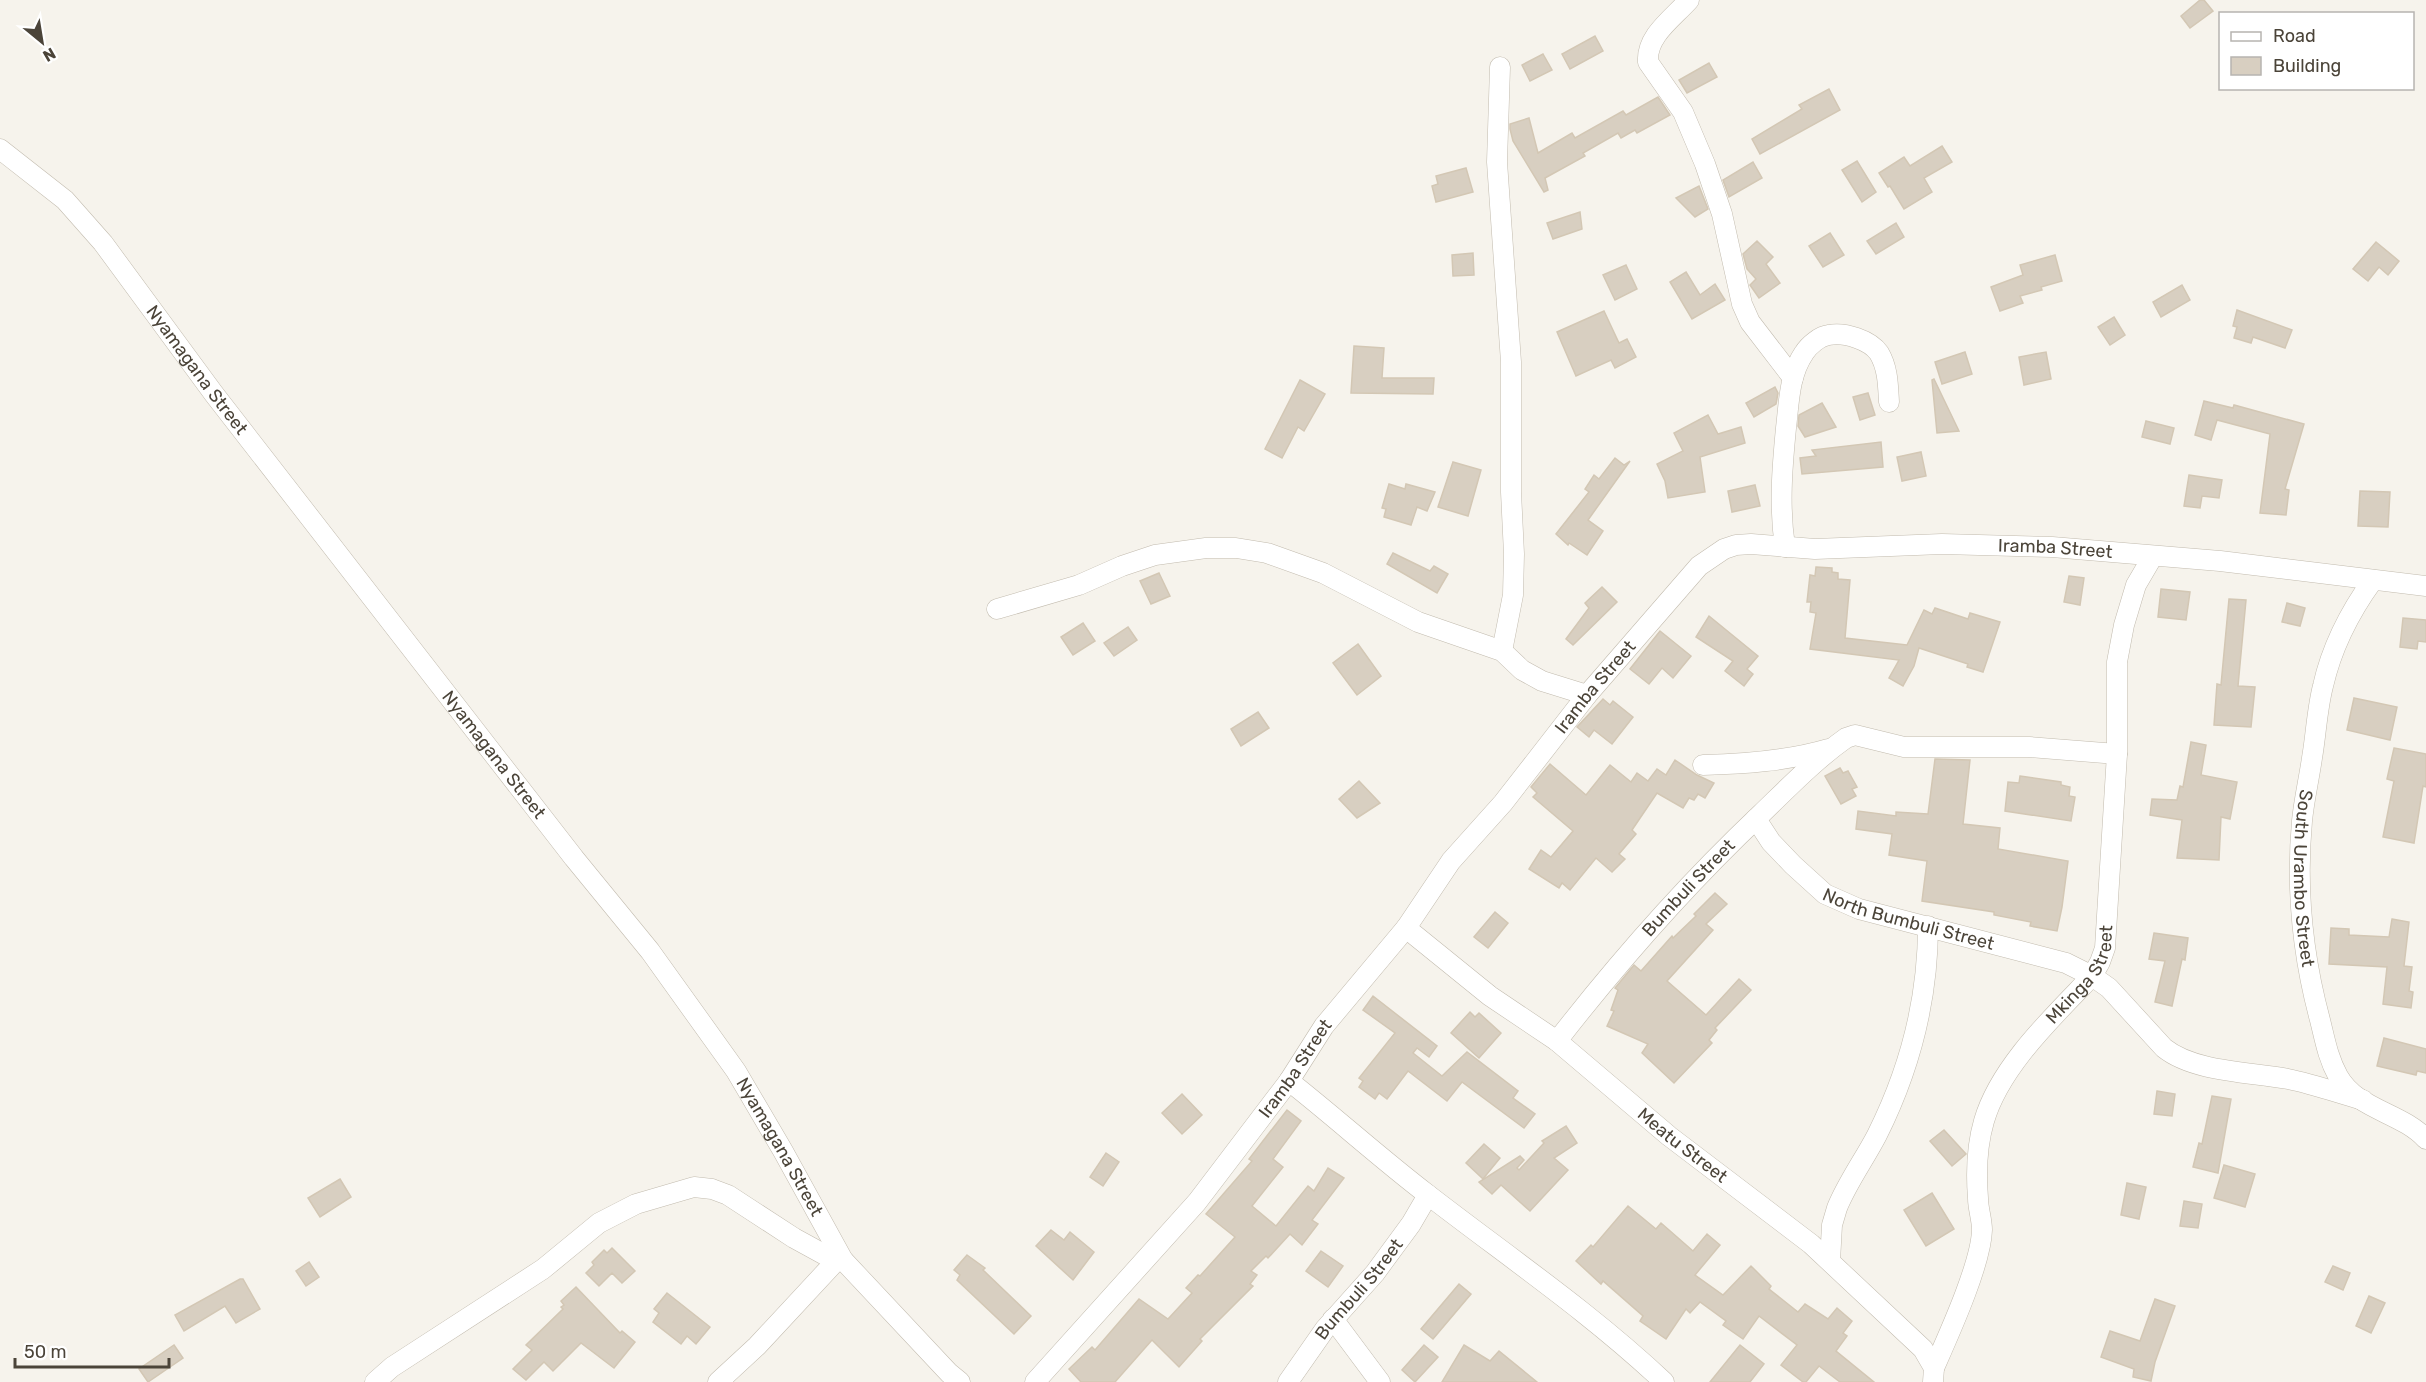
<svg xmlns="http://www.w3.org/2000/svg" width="2426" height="1382" font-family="Rubik,sans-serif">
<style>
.building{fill:#d8cfc1;stroke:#d3c7b4;stroke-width:1.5}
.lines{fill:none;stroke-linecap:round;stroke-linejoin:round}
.minor-casing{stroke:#c2bbae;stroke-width:21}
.minor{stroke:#fff;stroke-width:20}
.labels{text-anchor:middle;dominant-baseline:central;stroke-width:5;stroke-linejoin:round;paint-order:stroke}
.street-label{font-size:18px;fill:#4b4439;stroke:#fff}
</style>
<rect width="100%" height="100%" fill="#f6f3ec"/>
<g class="building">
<polygon points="2200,0 2204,0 2213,11 2190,28 2181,16"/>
<polygon points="1595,36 1603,51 1570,69 1562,54"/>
<polygon points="1543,54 1552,70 1530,81 1522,65"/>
<polygon points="1709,63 1717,77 1687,93 1679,80"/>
<polygon points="1829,89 1840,110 1760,154 1752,139 1802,109 1799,105"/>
<polygon points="1658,97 1670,115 1637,133 1635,130 1621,138 1618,133 1583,153 1585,156 1545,178 1548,190 1544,192 1513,141 1510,129 1510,124 1529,118 1538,153 1572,133 1575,138 1623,111 1626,115"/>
<polygon points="1942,146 1952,162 1924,178 1932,192 1904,209 1890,186 1888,187 1879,173 1904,157 1910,166"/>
<polygon points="1857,161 1876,192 1862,202 1842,170"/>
<polygon points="1753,162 1762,178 1729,197 1723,180"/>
<polygon points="1466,168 1473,192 1436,202 1432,186 1438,184 1436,176"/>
<polygon points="1699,186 1708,209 1695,217 1676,198"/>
<polygon points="1580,212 1582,229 1553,239 1547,223"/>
<polygon points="1896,223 1904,237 1876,254 1867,241"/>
<polygon points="1830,233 1844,255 1823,267 1809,246"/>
<polygon points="1757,241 1773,257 1766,264 1780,283 1759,298 1750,285 1756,279 1747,269 1743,254"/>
<polygon points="2376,242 2399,261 2388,275 2379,267 2368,281 2353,269"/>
<polygon points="1473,253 1474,275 1453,276 1452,255"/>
<polygon points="2055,255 2062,281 2041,287 2042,290 2020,296 2023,303 2000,311 1991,287 2023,275 2020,265"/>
<polygon points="1626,265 1637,289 1615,300 1603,275"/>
<polygon points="1686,272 1700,295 1715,284 1725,300 1692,319 1670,282"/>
<polygon points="2182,285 2190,300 2161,317 2153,302"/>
<polygon points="2237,310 2292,330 2285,348 2253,337 2251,343 2234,338 2237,327 2233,326"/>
<polygon points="1604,311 1619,343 1627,339 1636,357 1615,368 1611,360 1576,376 1557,332"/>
<polygon points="2114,317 2125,335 2110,345 2098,327"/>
<polygon points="1354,346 1384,348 1382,378 1434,378 1433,394 1351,393"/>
<polygon points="1965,352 1972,374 1942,384 1935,362"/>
<polygon points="2046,352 2051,379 2024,385 2019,357"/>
<polygon points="1934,379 1959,431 1937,433 1932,380"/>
<polygon points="1300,380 1325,394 1304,431 1298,427 1282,458 1265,449"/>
<polygon points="1775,387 1778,393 1776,404 1754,417 1746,403"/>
<polygon points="1868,393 1875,415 1860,420 1853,397"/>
<polygon points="2204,401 2233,408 2234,405 2304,424 2285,489 2289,490 2286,515 2260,513 2270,434 2217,420 2211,440 2195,435"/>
<polygon points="1822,403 1836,427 1805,437 1798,426 1799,415"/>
<polygon points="1708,415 1718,434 1741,427 1745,443 1700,457 1705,492 1668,498 1665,481 1657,464 1683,451 1674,433"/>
<polygon points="2146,421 2174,428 2170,444 2142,437"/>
<polygon points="1881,442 1883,467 1802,474 1800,458 1816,456 1812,450"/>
<polygon points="1921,452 1926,476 1902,481 1897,457"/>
<polygon points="1615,458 1624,465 1630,461 1588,520 1603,531 1587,555 1569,543 1568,545 1556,534 1589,492 1585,489 1594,475 1599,479"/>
<polygon points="1453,462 1481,470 1468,516 1438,507"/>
<polygon points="2189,475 2222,480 2219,498 2202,496 2200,508 2184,506"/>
<polygon points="1389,484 1405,489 1406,484 1435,492 1427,511 1417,507 1411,525 1384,517 1386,509 1382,508"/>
<polygon points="1755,485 1760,506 1732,512 1728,491"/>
<polygon points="2360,491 2390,492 2388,527 2358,526"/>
<polygon points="1393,553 1430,571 1434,566 1448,574 1437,593 1387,564"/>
<polygon points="1816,567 1832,568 1832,572 1838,573 1838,579 1850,580 1845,638 1907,645 1924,610 1932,614 1935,608 1968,619 1970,613 2000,622 1983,672 1967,667 1968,664 1919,648 1914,666 1903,686 1889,678 1899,660 1810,649 1816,613 1810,612 1811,602 1807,602 1810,575 1815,576"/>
<polygon points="1159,573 1170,596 1151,604 1140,581"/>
<polygon points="2069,576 2084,578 2080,605 2064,602"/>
<polygon points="1602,587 1617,602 1573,645 1566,639 1589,608 1585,603"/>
<polygon points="2161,589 2190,592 2186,620 2158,617"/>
<polygon points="2229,599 2246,600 2238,686 2255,687 2251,727 2214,725 2217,684 2221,685"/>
<polygon points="2287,603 2305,608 2300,626 2282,622"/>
<polygon points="1709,616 1758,656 1747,669 1753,674 1744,686 1725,671 1733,661 1696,637"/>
<polygon points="2403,618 2426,620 2426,642 2418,641 2417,649 2400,647"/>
<polygon points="1083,623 1095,641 1073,655 1061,637"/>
<polygon points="1128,627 1137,640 1114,656 1104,643"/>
<polygon points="1660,631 1691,656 1673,678 1662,668 1649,684 1630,669"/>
<polygon points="1358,644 1381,676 1357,695 1333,663"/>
<polygon points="2354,698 2397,707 2390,740 2347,730"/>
<polygon points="1603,699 1610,705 1613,701 1633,717 1612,744 1594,730 1589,737 1577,727"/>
<polygon points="1258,712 1269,728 1241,746 1231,729"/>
<polygon points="2191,742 2206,745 2201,775 2237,782 2230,819 2221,817 2219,860 2177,858 2182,820 2150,815 2152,799 2177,800 2180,786 2183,787"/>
<polygon points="2394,748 2426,754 2426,787 2423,786 2414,843 2383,837 2394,781 2387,779"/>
<polygon points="1935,759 1970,760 1963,824 2000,828 1998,849 2068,861 2062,907 2057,931 2030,926 2031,922 1994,915 1994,912 1922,901 1927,861 1889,855 1892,834 1856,829 1858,811 1896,816 1896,812 1928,814"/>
<polygon points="1675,760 1697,775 1714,783 1705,798 1698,794 1694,800 1689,798 1683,808 1657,793 1632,830 1636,834 1619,854 1625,859 1612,872 1596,858 1570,890 1562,883 1559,888 1529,869 1541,850 1551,857 1573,831 1533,797 1537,793 1531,787 1550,764 1586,795 1610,765 1631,782 1637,773 1648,781 1657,769 1666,775"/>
<polygon points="1840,768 1843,773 1848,771 1857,787 1852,789 1856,796 1841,804 1825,776"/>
<polygon points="2020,776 2061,782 2061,785 2070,787 2069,796 2075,797 2071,821 2005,811 2008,782 2019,783"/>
<polygon points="1359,781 1380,803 1357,818 1339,799"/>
<polygon points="1715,893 1727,904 1706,924 1713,930 1667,981 1706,1015 1739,979 1751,990 1715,1028 1717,1030 1709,1040 1712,1043 1674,1083 1642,1053 1648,1044 1607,1026 1614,1011 1611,1010 1618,990 1615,988 1634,965 1641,971 1672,936 1673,938 1696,916 1694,914"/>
<polygon points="1495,912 1508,923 1488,948 1474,937"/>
<polygon points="2392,919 2409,922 2404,966 2412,967 2409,991 2413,992 2411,1008 2383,1004 2387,967 2329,964 2331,928 2349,929 2349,935 2389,937"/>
<polygon points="2154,933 2188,938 2185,960 2182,959 2172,1006 2155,1002 2165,961 2149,959"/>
<polygon points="1373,996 1437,1046 1429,1057 1417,1048 1413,1053 1442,1076 1467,1052 1518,1091 1513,1098 1535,1114 1524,1128 1462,1082 1447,1101 1408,1071 1387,1099 1379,1093 1375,1099 1359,1087 1363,1081 1359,1078 1395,1033 1363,1010"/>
<polygon points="1470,1012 1475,1017 1479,1013 1501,1033 1479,1058 1451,1033"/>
<polygon points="2384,1038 2426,1049 2426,1073 2417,1071 2416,1075 2377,1066"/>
<polygon points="2157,1091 2175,1094 2172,1116 2154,1114"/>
<polygon points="1182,1094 1202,1115 1182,1134 1162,1113"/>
<polygon points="2212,1096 2231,1099 2218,1173 2193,1167 2199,1143 2202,1144"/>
<polygon points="1287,1110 1301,1121 1273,1159 1283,1167 1252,1206 1276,1226 1308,1186 1314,1191 1328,1168 1344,1178 1312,1220 1318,1224 1302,1245 1290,1234 1268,1258 1266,1256 1251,1271 1257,1275 1250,1284 1253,1286 1200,1339 1202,1341 1179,1367 1152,1340 1115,1382 1081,1382 1069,1369 1092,1347 1095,1350 1139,1299 1168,1319 1192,1293 1186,1288 1198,1275 1200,1276 1235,1237 1206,1214 1252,1161 1249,1159"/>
<polygon points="1566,1126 1577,1143 1554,1158 1568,1170 1530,1211 1501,1185 1492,1194 1479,1182 1520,1156 1524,1160 1517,1168 1519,1170 1544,1143 1542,1141"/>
<polygon points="1944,1130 1966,1154 1952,1166 1930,1141"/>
<polygon points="1484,1144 1500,1158 1483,1179 1466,1163"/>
<polygon points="1106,1153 1119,1162 1103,1186 1090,1177"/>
<polygon points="2224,1165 2255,1174 2245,1207 2214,1198"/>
<polygon points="340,1179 351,1197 320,1217 308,1198"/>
<polygon points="2127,1183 2146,1187 2139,1219 2121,1215"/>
<polygon points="1932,1193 1954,1229 1926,1246 1904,1210"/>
<polygon points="2184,1201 2202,1204 2198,1228 2180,1226"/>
<polygon points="1628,1206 1656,1229 1661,1223 1693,1251 1707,1234 1720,1245 1695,1275 1723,1295 1751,1266 1771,1286 1769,1289 1798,1312 1805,1304 1828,1319 1837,1308 1852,1321 1843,1333 1847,1336 1836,1351 1874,1382 1840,1382 1819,1366 1806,1382 1803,1382 1781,1365 1797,1345 1759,1316 1743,1339 1723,1325 1726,1321 1700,1302 1690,1313 1686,1309 1666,1339 1640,1321 1643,1316 1603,1281 1601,1284 1576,1261 1591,1245 1593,1247"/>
<polygon points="1051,1230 1064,1240 1070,1232 1094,1252 1073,1280 1036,1246"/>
<polygon points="612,1248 635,1271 622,1283 612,1273 599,1286 586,1273 594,1265 592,1262 604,1250 607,1253"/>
<polygon points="1321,1251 1343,1266 1328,1287 1306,1271"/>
<polygon points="967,1255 985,1268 983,1270 1031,1316 1014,1334 957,1280 960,1275 954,1270"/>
<polygon points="309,1262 319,1277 306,1286 296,1271"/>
<polygon points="2333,1266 2350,1273 2343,1290 2325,1282"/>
<polygon points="240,1279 243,1279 260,1309 236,1323 225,1306 184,1331 175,1315"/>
<polygon points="1459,1284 1471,1294 1433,1339 1421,1329"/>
<polygon points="576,1287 620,1333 622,1331 635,1342 614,1368 581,1343 553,1371 544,1362 526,1380 513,1369 532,1350 526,1345 563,1309 561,1307 564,1305 561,1301"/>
<polygon points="667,1293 710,1327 696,1344 687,1336 681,1344 653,1322 659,1313 654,1309"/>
<polygon points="2369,1296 2385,1303 2371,1333 2356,1326"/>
<polygon points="2155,1299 2175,1306 2155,1362 2151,1381 2133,1377 2134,1369 2101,1357 2110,1331 2140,1341"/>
<polygon points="174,1345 183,1358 148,1382 139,1369"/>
<polygon points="1424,1345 1438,1357 1415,1382 1402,1370"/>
<polygon points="1464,1345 1490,1361 1499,1351 1537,1382 1442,1382"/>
<polygon points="1740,1345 1764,1364 1750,1382 1710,1382"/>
</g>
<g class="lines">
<g class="minor-casing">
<g id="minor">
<path d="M1689,0C1673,18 1646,36 1648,62L1683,112L1705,164L1722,214L1742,304L1750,322L1793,378"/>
<polyline points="1500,67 1497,162 1511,362 1511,492 1514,554 1513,595 1502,651"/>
<path id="s1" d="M0,149L65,200L103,243L214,394L574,858L650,951L736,1071L783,1151L843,1260L949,1373L960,1382"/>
<path d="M1785,547C1779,507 1782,469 1786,428C1789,403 1789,375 1804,353C1809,345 1820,336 1829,335C1845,332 1870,340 1879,353C1888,368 1888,385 1889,402"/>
<path id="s2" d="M2373,580C2349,613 2332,646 2323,686C2317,709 2316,735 2312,758C2309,779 2304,800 2302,821C2296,887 2303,957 2320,1020C2325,1040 2328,1058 2338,1076C2357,1110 2401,1112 2426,1139"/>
<polyline points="997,609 1079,585 1122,566 1155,555 1206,548 1236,548 1267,553 1323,573 1418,622 1502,651 1522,670 1542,681 1587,695"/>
<path d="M1703,765C1745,764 1787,761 1828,749"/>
<path id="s3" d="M1756,819L1771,842L1793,865L1825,894L1859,909L2066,963L2092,976L2109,988L2164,1048C2194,1072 2250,1072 2288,1079C2313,1084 2338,1093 2363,1100"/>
<path id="s4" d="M1406,928L1490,996L1557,1041L1669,1136L1811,1244L1923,1349L1934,1368L1933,1382"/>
<path id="s5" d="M1557,1041C1620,960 1687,884 1761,814C1788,788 1815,760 1846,738L1855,735L1904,747H2029L2117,754"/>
<path d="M1289,1081C1336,1118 1380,1158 1427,1194C1507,1256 1591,1313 1664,1382"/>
<path d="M1830,1261L1832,1225L1837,1208C1847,1183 1864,1160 1877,1135C1910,1069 1928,1001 1928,926"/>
<polyline points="1333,1319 1380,1382"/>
<path id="s6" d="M1934,1368C1949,1334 1981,1264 1982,1230C1982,1219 1978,1209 1978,1198C1976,1173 1977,1145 1984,1121C2000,1066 2054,1016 2092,976L2100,962L2105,948L2117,754V662L2124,625L2136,585L2153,556"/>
<polyline points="375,1382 392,1367 543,1269 599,1223 636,1204 694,1187 712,1189 728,1195 794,1238 836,1261"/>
<polyline points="718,1382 757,1346 836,1261 843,1260"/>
<path id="s7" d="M1035,1382L1197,1202L1289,1081L1324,1026L1406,928L1451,861L1503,803L1587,695L1699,566L1724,549L1736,545L1751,544L1815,549L1942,544L2052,547L2220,561L2426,586"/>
<path id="s8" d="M1288,1382L1325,1329L1375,1273L1411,1224L1428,1195"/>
</g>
</g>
<use href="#minor" class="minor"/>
</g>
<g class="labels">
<g class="street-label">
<text stroke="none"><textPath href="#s1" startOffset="298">Nyamagana Street</textPath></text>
<text stroke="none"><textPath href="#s7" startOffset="1416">Iramba Street</textPath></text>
<text stroke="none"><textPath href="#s7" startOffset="894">Iramba Street</textPath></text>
<text stroke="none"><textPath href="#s1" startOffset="784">Nyamagana Street</textPath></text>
<text stroke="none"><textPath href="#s2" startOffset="312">South Urambo Street</textPath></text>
<text stroke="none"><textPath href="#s5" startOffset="202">Bumbuli Street</textPath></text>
<text stroke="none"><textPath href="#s3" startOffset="190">North Bumbuli Street</textPath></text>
<text stroke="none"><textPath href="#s6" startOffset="435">Mkinga Street</textPath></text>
<text stroke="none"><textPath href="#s7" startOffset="408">Iramba Street</textPath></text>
<text stroke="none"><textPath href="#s4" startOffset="352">Meatu Street</textPath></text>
<text stroke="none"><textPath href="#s1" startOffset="1270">Nyamagana Street</textPath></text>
<text stroke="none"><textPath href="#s8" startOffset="117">Bumbuli Street</textPath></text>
</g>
</g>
<rect x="2219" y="12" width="195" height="78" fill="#ffffff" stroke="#b7b4b0" stroke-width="1.5"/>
<rect x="2231" y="32" width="30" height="9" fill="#ffffff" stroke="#b7b4b0" stroke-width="1.5"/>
<text x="2273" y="42" font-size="18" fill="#4b4439">Road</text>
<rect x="2231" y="57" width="30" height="18" fill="#d8cfc1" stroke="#b7b4b0" stroke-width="1.5"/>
<text x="2273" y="72" font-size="18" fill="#4b4439">Building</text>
<g transform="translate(42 42) rotate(150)" stroke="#ffffff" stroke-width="4.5" paint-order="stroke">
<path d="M0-4.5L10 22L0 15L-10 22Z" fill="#4b4439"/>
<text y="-9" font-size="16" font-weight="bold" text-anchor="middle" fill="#4b4439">N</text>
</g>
<path d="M15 1358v9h154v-9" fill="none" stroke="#4b4439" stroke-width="3"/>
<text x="24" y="1358" font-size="18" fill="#4b4439" stroke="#ffffff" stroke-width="4.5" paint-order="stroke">50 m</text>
</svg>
